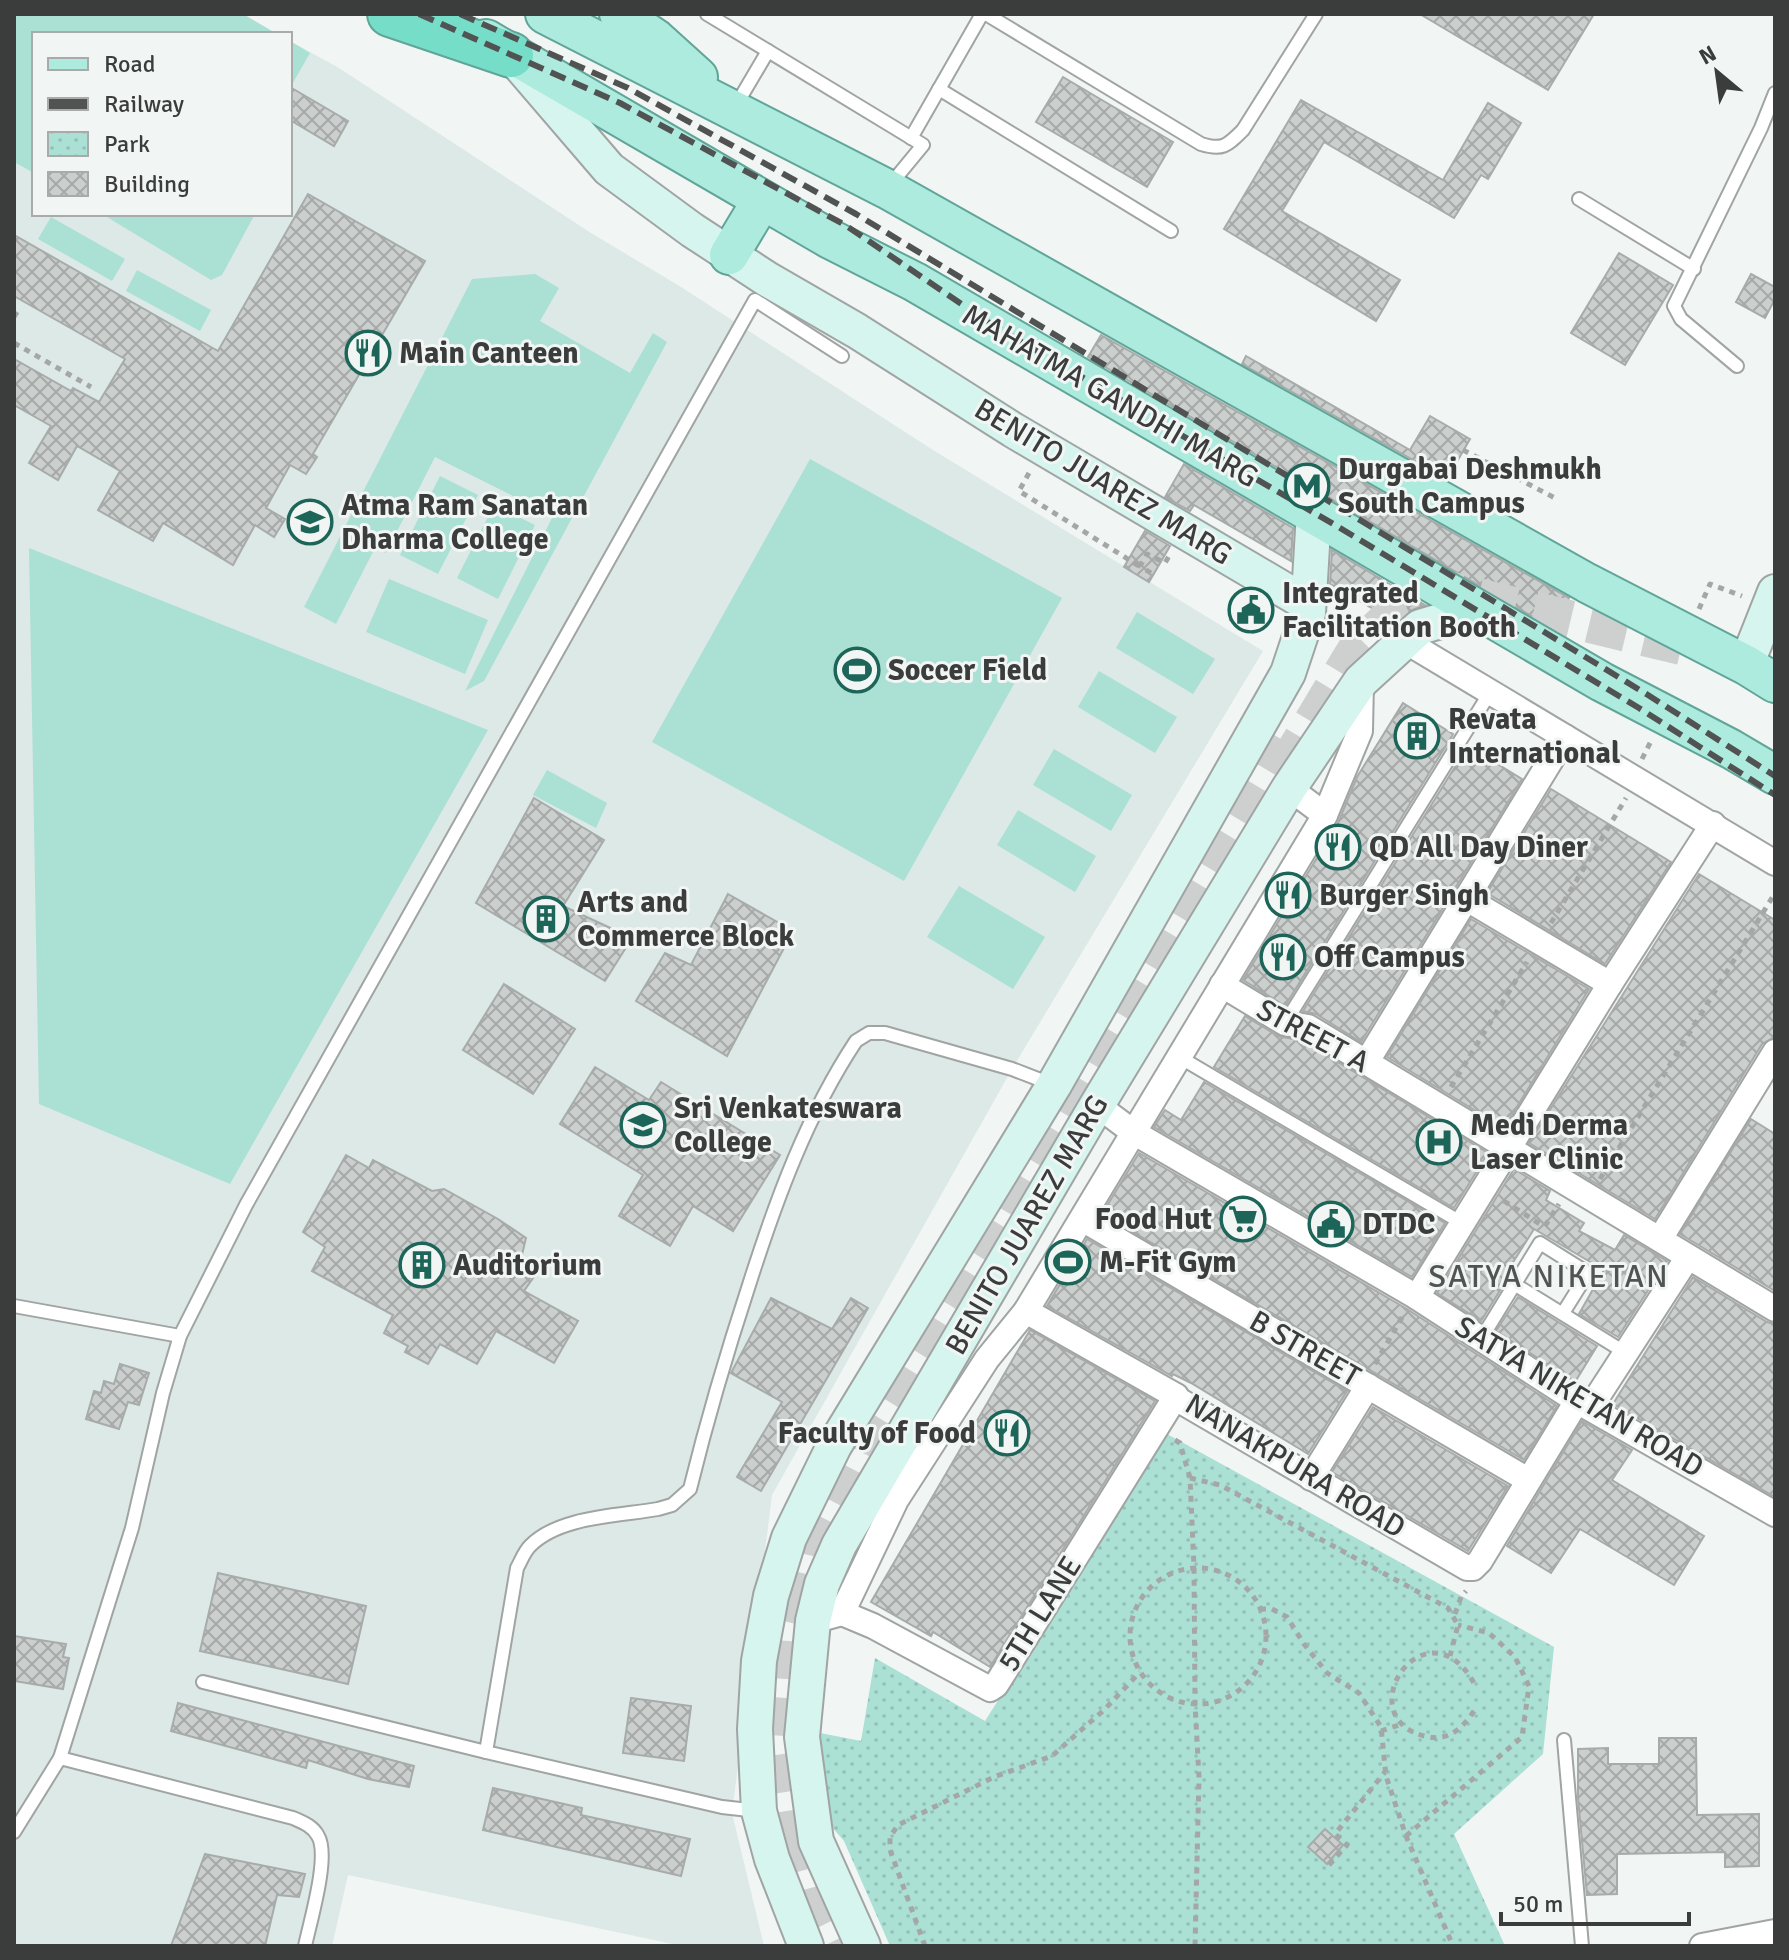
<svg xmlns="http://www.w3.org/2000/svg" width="1789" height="1960" font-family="Signika,sans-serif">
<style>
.built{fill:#dce9e6}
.green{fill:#abe0d4}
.park{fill:url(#park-dots)}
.building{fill:url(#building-cross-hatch);stroke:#a7abaa;stroke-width:2}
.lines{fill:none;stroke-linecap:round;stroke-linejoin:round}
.primary-tunnel{stroke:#cdd0cf;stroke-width:38;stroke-dasharray:38 19;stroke-linecap:butt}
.lane-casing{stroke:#a0a4a3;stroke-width:16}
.street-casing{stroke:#a0a4a3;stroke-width:28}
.secondary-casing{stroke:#a0a4a3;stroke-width:38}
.primary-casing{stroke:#61a598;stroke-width:42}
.highway-casing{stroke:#61a598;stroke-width:48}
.path{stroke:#a4a7a6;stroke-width:5;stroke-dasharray:6 6;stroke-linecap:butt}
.lane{stroke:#fff;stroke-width:12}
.street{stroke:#fff;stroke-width:24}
.secondary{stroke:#d6f5ef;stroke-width:34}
.primary{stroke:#adebdf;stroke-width:38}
.highway{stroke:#76ddc9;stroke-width:44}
.rail{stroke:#515353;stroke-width:6;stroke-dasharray:16 8;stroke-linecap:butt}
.labels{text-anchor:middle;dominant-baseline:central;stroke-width:6;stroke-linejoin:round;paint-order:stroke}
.poi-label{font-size:30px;font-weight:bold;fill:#3b3c3c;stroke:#f1f5f4;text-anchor:start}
.street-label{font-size:30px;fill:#3b3c3c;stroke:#f1f5f4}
.neighbourhood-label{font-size:32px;letter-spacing:2px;fill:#515453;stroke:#f1f5f4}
</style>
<defs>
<pattern id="park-dots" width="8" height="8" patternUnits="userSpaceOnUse" patternTransform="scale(2)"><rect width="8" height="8" fill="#abe0d4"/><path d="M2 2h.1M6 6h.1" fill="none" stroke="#94c1b7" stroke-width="1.8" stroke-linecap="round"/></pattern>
<pattern id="building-cross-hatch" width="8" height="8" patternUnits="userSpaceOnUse" patternTransform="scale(2)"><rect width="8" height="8" fill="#cbcfce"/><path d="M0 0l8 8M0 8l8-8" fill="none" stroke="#a6a9a8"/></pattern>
</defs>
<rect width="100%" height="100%" fill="#f1f5f4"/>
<polygon class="built" points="14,14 243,14 277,34 34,34 34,214 290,214 290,41 339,68 591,233 681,287 933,450 1263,651 1012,1069 772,1495 732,1813 764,1946 682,1946 348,1875 332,1946 14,1946"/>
<g class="green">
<polygon points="14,14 243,14 277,34 34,34 34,173 14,162"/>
<polygon points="290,41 310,53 290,88"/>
<polygon points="102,214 255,214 222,275 211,280"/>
<polygon points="51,217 125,259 112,281 38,239"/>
<polygon points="137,270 211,310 200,331 126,291"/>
<polygon points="535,274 559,288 540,321 630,373 653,333 667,342 484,681 465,691 553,516 435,457 386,553 375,548 336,624 304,607 472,279"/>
<polygon points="810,459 1062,598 904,881 652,742"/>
<polygon points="440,476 478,495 438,574 400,555"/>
<polygon points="494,505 535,525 498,599 457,578"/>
<polygon points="29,548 488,730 230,1184 39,1104"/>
<polygon points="389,579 488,620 465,674 366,632"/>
<polygon points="1137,612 1215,659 1193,694 1116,648"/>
<polygon points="1099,671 1177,717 1155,753 1078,707"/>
<polygon points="1054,749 1132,795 1111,831 1033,785"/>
<polygon points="547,770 607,803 596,828 533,795"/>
<polygon points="1018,810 1096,856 1075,892 997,845"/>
<polygon points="959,886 1045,937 1013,989 927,937"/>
</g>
<polygon class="park" points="1167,1434 1554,1647 1543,1754 1454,1834 1505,1946 890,1946 844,1841 831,1826 815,1732 861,1741 875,1658 985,1721"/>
<g class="building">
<polygon points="1420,14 1594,14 1548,90"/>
<polygon points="1063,77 1173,142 1147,187 1036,122"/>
<polygon points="290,87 348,121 334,146 290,120"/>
<polygon points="1301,100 1443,180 1488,103 1521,123 1488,179 1481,175 1454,218 1324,142 1282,211 1400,280 1376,321 1224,229"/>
<polygon points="308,194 425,261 313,454 317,457 306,474 290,465 266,508 285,519 274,537 255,525 233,565 163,523 153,541 98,510 120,471 77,446 58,480 29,463 51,426 14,405 14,359 71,391 73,388 99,402 125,359 14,296 14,235 218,351"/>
<polygon points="1619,253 1673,285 1625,365 1571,333"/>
<polygon points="1751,274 1775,287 1775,299 1765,318 1736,302"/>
<polygon points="1101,335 1569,598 1552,628 1088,357"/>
<polygon points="1246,356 1410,450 1430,416 1470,439 1447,479 1242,364"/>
<polygon points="1184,464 1293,528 1291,561 1194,505 1190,511 1165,497"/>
<polygon points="1145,531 1170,546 1149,582 1124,567"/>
<polygon points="1332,550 1425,605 1407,612 1396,622 1330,584"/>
<polygon points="1244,595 1267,608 1253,633 1230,620"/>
<polygon points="1403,703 1453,734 1452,736 1285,1006 1243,980 1338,823 1357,777"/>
<polygon points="1468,746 1522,779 1361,1042 1316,1014 1303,1011"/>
<polygon points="1551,789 1671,862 1605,964 1487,893"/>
<polygon points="534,798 604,840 563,906 632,938 605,981 476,903"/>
<polygon points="1699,874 1775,920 1775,1037 1762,1044 1655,1219 1529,1143"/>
<polygon points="728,894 793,931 727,1056 636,1001 665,953 691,965"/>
<polygon points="1471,919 1589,989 1504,1128 1387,1057"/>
<polygon points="504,984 575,1029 533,1094 463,1050"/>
<polygon points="1245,1016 1278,1036 1303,1041 1488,1153 1454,1208 1214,1067"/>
<polygon points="595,1067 649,1100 661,1082 780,1155 733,1231 693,1206 670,1246 619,1216 643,1175 560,1124"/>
<polygon points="1204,1082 1445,1223 1412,1277 1154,1127 1165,1110 1181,1120"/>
<polygon points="1751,1119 1775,1134 1775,1291 1680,1234"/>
<polygon points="1139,1153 1407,1309 1557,1406 1524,1460 1102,1214"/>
<polygon points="346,1155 369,1168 373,1160 432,1191 444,1189 498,1219 526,1238 521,1259 538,1271 524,1291 578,1321 554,1363 496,1331 477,1364 440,1344 428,1364 405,1352 408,1346 384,1333 393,1315 312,1271 325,1247 303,1232"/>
<polygon points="1514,1169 1550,1191 1546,1200 1584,1223 1579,1231 1615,1250 1624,1235 1667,1261 1618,1337 1579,1314 1604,1270 1534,1229 1505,1275 1501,1282 1504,1284 1481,1321 1437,1293"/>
<polygon points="1087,1239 1347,1391 1308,1454 1191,1383 1173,1374 1172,1376 1047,1306"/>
<polygon points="1693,1277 1767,1322 1775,1324 1775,1497 1613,1404"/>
<polygon points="1518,1297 1597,1346 1575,1382 1496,1331"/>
<polygon points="771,1298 832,1329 851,1298 868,1308 761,1491 737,1477 782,1402 731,1373"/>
<polygon points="1030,1330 1155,1401 990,1667 933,1632 931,1636 871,1602"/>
<polygon points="120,1364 149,1373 139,1405 128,1402 119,1429 86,1419 94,1391 101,1393 104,1381 114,1384"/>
<polygon points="1373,1407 1508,1486 1468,1551 1332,1472"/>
<polygon points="1582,1421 1632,1450 1612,1480 1704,1536 1674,1585 1580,1529 1551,1573 1507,1546"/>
<polygon points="218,1573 366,1606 348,1684 200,1651"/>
<polygon points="14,1636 66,1644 63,1657 69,1658 63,1689 14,1681"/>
<polygon points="631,1698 691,1706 684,1761 623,1753"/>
<polygon points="178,1703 414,1766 409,1787 368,1779 308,1760 306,1768 171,1731"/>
<polygon points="1659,1738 1696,1738 1697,1815 1759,1814 1759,1866 1725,1867 1725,1852 1617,1854 1617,1894 1587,1895 1578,1798 1578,1749 1608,1748 1608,1764 1659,1764"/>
<polygon points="493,1788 582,1808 581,1815 690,1839 681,1876 483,1830"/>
<polygon points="1325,1829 1343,1845 1327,1864 1308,1847"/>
<polygon points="205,1854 305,1874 299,1897 277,1895 265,1946 171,1946"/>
</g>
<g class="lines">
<g class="primary-tunnel">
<polyline points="1283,771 1356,650 1400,607 1448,590 1694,649 1705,645"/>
<polyline points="1005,1211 1286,742"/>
<polyline points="796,1585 786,1627 778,1744 796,1860"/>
<polyline points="802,1612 815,1556 880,1431 1027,1193"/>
<polyline points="803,1831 827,1920 840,1946"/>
</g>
<g class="lane-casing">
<g id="lane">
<polyline points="707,14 923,145 890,185"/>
<path d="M986,14L1201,144C1223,151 1228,145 1243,130L1316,14"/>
<polyline points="939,89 1171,231"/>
<polyline points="735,107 768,51"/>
<polyline points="911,138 982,14"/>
<polyline points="1579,199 1694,269"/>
<polyline points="1737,366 1681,319 1674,306 1761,128 1775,93"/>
<polyline points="1285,1023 1491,691"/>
<polyline points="1181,1058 1462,1223"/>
<polyline points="1514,1284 1626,1353"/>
<polyline points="14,1306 180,1336"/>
<polyline points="1481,1339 1540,1243 1588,1273 1563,1313"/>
<polyline points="203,1682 486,1752"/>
<polyline points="1564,1740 1582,1946"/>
<path d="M758,1811L722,1807L486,1752L517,1568C521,1561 524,1552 530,1546C559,1516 619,1516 658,1509L672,1505L690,1489C707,1420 727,1352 749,1285C776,1200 807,1115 856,1041L869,1033H885L1012,1069L1051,1084"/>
<polyline points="14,1832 60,1758"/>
<path d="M305,1946C310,1922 330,1856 318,1836C313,1826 302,1822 293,1818L60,1758L132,1528L163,1393L180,1336L246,1205L755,300L842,356"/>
</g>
</g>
<g class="street-casing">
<g id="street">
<polyline points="1405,641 1775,863"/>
<polyline points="1289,788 1325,815"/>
<polyline points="1467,899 1610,984"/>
<polyline points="1222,985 1285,1023 1308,1027 1775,1309"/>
<polyline points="1366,1063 1565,737"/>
<polyline points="1097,1105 1133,1132 1415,1296 1577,1401 1775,1514"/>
<polyline points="1082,1219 1528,1480"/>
<polyline points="1660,1239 1775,1052"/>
<polyline points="1417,1297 1610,984 1713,824"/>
<polyline points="1026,1311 1176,1396 1177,1399 1467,1568 1473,1568 1480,1561 1577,1401"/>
<polyline points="1590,1408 1688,1257"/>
<polyline points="1311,1478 1368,1386"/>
<polyline points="842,1613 873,1626 990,1689 996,1685 1176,1396"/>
<polyline points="813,1621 842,1613 896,1500 987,1359 1026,1311 1325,815 1360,731 1361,681"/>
<polyline points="1702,1946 1775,1932"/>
</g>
</g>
<g class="secondary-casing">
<g id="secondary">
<polyline points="518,63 609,169 692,230 767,279 857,331 1013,430 1308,604"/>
<polyline points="1746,665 1775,592"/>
<polyline points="806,1946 772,1859 759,1811 755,1729 759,1661 771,1596 789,1538 834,1446 1054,1085 1288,673 1308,613 1314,513"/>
<polyline points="863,1946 816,1841 802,1737 813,1621 822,1584 839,1545 1097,1105 1289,788 1361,681 1420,627 1450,618 1488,616"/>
</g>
</g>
<g class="primary-casing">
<g id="primary">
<polyline points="545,14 887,189 1587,583 1746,665 1775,683"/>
<polyline points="619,14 656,39 698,77"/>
<polyline points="486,39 830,239 915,282 1602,682 1731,749 1775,775"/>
<polyline points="729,255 762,200"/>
</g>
</g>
<g class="highway-casing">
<polyline id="highway" points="390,14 511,55"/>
</g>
<g class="path">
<polyline points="14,317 20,307"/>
<polyline points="14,343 91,387"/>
<polyline points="1463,450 1555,498"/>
<polyline points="1029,473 1019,491 1139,566"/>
<polyline points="1151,573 1140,566 1147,554 1165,563 1169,556"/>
<polyline points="1699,609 1710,584 1742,596"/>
<polyline points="1642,759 1652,739"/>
<polyline points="1551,923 1626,798"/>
<polyline points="1451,1087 1527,962"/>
<polyline points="1600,1179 1775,893"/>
<polyline points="1504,1201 1543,1226"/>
<polyline points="1545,1226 1559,1204"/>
<polyline points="1375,1364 1404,1314"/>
<polyline points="1175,1440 1180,1443 1190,1478 1194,1567 1195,1704 1199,1777 1195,1946"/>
<polyline points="1190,1478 1220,1485 1448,1608 1458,1625 1450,1656"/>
<circle cx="1198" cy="1636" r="68"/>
<polyline points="1260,1609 1272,1609 1287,1617 1304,1644 1327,1673 1359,1693 1381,1727 1386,1776 1406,1836 1453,1946"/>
<polyline points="1455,1614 1461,1597 1466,1591"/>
<path d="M1474,1711C1464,1726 1450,1741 1429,1737C1344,1721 1425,1597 1474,1683"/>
<polyline points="1381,1731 1402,1724"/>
<polyline points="1406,1836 1522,1737 1529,1686 1515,1657 1489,1633 1458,1625"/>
<polyline points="1329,1865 1347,1845 1335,1834 1385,1772"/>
<polyline points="925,1946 890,1850 890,1837 898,1825 994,1777 1052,1756 1105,1709 1140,1672"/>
</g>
<use href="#lane" class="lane"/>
<use href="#street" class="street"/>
<use href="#secondary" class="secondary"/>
<use href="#primary" class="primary"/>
<use href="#highway" class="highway"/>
<g class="rail">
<polyline points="419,14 620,103 845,225 991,324 1335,525 1639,708 1775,795"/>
<polyline points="460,14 628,88 856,214 1648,695 1775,776"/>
</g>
</g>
<defs>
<g id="restaurant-ring" transform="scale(2.3)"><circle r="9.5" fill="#f1f5f4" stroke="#1d6559" stroke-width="1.5"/><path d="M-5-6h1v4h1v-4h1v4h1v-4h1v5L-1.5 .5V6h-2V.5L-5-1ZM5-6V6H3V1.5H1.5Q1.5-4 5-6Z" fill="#1d6559"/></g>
<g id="metro-ring" transform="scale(2.3)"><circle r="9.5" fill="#f1f5f4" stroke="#1d6559" stroke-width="1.5"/><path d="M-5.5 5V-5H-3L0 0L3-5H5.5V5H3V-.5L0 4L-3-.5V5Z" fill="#1d6559"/></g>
<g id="university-ring" transform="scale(2.3)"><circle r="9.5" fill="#f1f5f4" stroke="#1d6559" stroke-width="1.5"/><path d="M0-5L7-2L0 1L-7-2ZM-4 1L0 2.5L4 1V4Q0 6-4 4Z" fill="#1d6559"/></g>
<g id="civic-ring" transform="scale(2.3)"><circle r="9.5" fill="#f1f5f4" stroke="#1d6559" stroke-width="1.5"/><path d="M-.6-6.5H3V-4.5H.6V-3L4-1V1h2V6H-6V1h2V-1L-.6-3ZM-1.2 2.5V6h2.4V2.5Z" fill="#1d6559"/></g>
<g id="stadium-ring" transform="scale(2.3)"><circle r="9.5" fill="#f1f5f4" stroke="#1d6559" stroke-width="1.5"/><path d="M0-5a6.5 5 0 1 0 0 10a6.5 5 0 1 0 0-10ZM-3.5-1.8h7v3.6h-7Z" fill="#1d6559"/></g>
<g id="building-ring" transform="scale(2.3)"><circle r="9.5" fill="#f1f5f4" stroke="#1d6559" stroke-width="1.5"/><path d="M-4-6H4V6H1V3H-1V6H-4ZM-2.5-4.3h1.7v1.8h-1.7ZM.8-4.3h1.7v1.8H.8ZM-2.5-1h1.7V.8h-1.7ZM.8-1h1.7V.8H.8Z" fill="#1d6559"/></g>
<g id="hospital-ring" transform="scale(2.3)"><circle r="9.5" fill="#f1f5f4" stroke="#1d6559" stroke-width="1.5"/><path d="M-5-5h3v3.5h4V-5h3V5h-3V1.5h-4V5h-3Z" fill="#1d6559"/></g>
<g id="supermarket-ring" transform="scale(2.3)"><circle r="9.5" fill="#f1f5f4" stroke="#1d6559" stroke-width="1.5"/><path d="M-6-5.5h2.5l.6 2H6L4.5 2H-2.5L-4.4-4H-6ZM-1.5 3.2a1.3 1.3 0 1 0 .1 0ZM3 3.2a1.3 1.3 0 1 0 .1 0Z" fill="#1d6559"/></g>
</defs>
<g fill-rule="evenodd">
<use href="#restaurant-ring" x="368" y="353"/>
<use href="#metro-ring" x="1307" y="486"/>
<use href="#university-ring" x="310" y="522"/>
<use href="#civic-ring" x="1251" y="610"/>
<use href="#stadium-ring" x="857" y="670"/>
<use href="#building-ring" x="1417" y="736"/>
<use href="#restaurant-ring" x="1338" y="847"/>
<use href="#restaurant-ring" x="1288" y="895"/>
<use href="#building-ring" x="546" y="919"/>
<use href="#restaurant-ring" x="1283" y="957"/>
<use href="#university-ring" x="643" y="1125"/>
<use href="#hospital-ring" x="1439" y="1142"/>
<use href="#supermarket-ring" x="1243" y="1219"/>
<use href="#civic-ring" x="1331" y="1224"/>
<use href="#stadium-ring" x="1068" y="1262"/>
<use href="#building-ring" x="422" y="1265"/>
<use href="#restaurant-ring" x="1007" y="1433"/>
</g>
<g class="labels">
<g class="poi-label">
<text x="399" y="353">Main Canteen</text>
<text x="1338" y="469">Durgabai Deshmukh<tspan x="1338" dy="34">South Campus</tspan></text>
<text x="341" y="505">Atma Ram Sanatan<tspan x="341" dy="34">Dharma College</tspan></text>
<text x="1282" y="593">Integrated<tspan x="1282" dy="34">Facilitation Booth</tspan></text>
<text x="888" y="670">Soccer Field</text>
<text x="1448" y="719">Revata<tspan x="1448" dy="34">International</tspan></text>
<text x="1369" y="847">QD All Day Diner</text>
<text x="1319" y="895">Burger Singh</text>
<text x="577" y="902">Arts and<tspan x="577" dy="34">Commerce Block</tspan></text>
<text x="1314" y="957">Off Campus</text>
<text x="674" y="1108">Sri Venkateswara<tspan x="674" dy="34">College</tspan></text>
<text x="1470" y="1125">Medi Derma<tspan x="1470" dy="34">Laser Clinic</tspan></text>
<text x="1212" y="1219" text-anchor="end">Food Hut</text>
<text x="1362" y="1224">DTDC</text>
<text x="1099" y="1262">M-Fit Gym</text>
<text x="453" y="1265">Auditorium</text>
<text x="976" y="1433" text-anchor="end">Faculty of Food</text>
</g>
<g class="street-label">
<text transform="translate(1110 396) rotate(30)">MAHATMA GANDHI MARG</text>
<text transform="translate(1103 482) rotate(31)">BENITO JUAREZ MARG</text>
<text transform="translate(1313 1036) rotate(28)">STREET A</text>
<text transform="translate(1027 1225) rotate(-60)">BENITO JUAREZ MARG</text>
<text transform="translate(1305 1349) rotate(30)">B STREET</text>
<text transform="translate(1579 1397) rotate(31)">SATYA NIKETAN ROAD</text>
<text transform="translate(1295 1466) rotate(31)">NANAKPURA ROAD</text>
<text transform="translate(1040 1614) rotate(-58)">5TH LANE</text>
</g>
<g class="neighbourhood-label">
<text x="1549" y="1276">SATYA NIKETAN</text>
</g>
</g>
<rect width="1789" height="1960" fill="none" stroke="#3b3c3c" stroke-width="32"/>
<rect x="32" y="32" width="260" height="184" fill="#f1f5f4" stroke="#a8abaa" stroke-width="2"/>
<rect x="48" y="58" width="40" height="12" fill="#adebdf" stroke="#a8abaa" stroke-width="2"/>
<text x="104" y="72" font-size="24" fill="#3b3c3c">Road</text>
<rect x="48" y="98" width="40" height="12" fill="#515353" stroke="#a8abaa" stroke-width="2"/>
<text x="104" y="112" font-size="24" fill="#3b3c3c">Railway</text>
<rect x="48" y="132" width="40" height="24" fill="url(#park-dots)" stroke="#a8abaa" stroke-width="2"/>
<text x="104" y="152" font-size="24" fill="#3b3c3c">Park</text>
<rect x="48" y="172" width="40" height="24" fill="url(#building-cross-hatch)" stroke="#a8abaa" stroke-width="2"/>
<text x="104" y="192" font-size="24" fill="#3b3c3c">Building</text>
<g transform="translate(1717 72) rotate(331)" stroke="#f1f5f4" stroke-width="6" paint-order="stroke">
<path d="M0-6L14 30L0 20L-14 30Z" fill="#3b3c3c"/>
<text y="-12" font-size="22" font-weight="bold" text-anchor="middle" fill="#3b3c3c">N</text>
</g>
<path d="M1501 1912v12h188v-12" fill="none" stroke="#3b3c3c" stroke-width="4"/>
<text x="1513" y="1912" font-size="24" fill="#3b3c3c" stroke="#f1f5f4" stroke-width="6" paint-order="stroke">50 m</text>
</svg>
